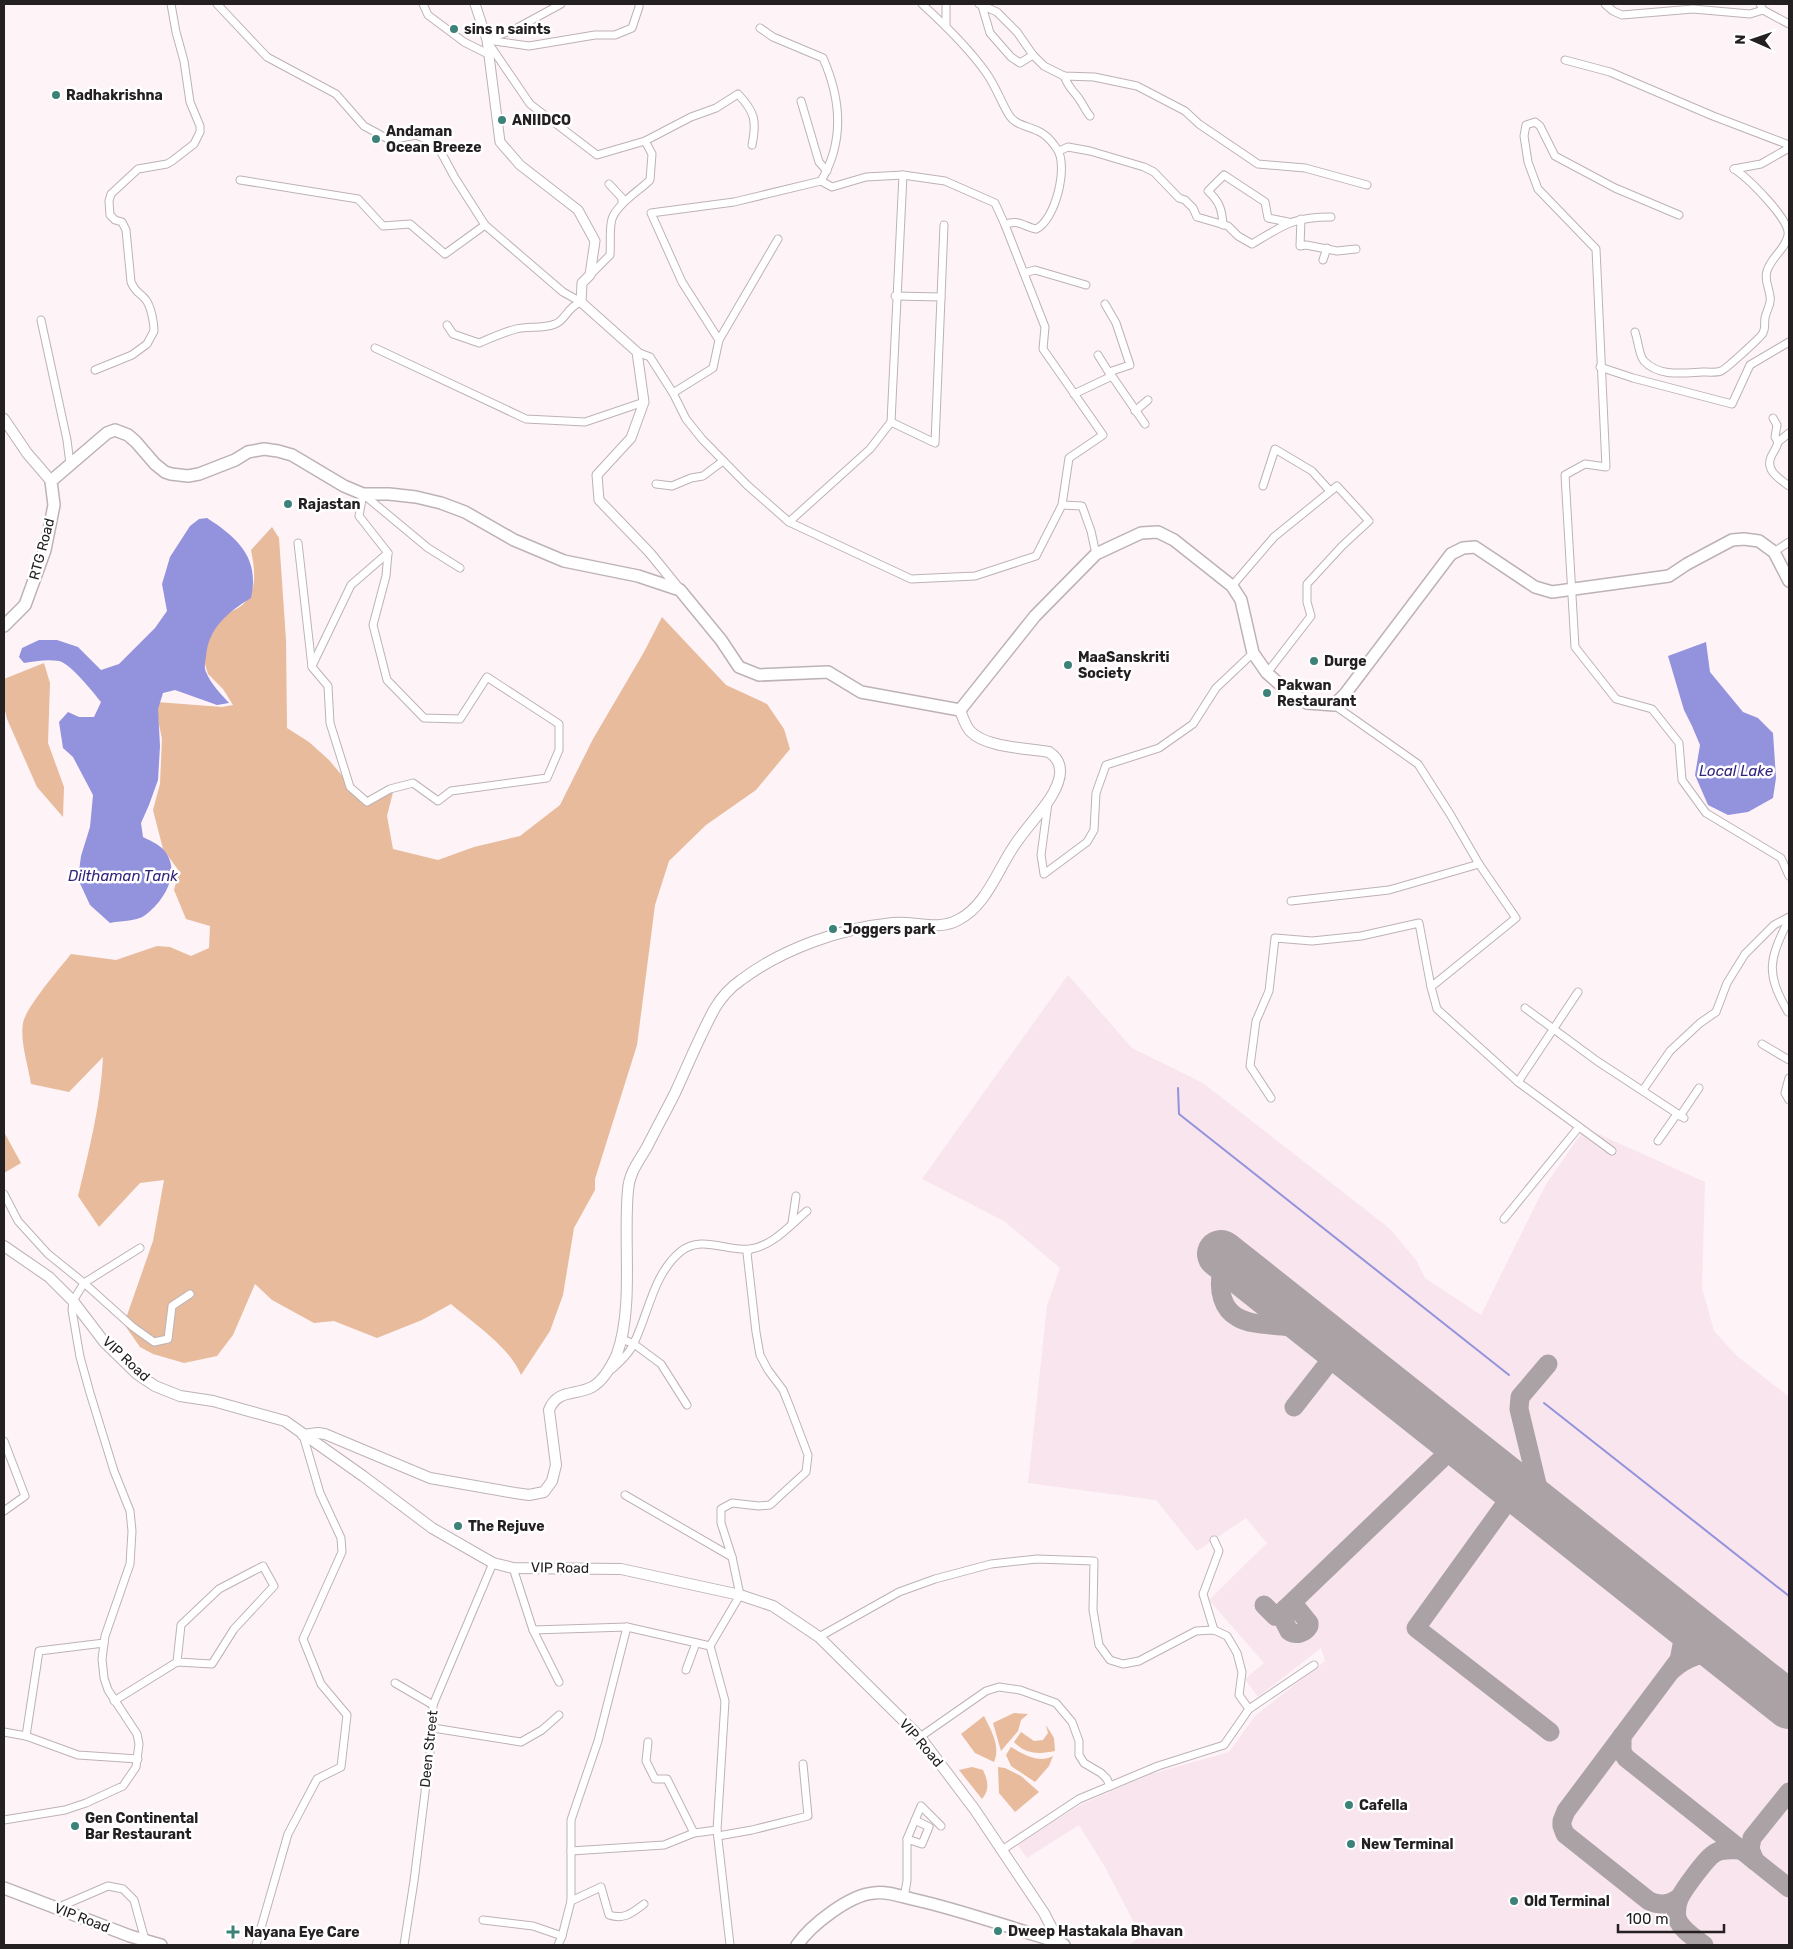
<svg xmlns="http://www.w3.org/2000/svg" width="1793" height="1949" font-family="Rubik,sans-serif">
<style>
.built{fill:#f8e5ed}
.green{fill:#e7bb9b}
.water{fill:#9392dd}
.lines{fill:none;stroke-linecap:round;stroke-linejoin:round}
.stream{stroke:#9392dd;stroke-width:2}
.taxiway{stroke:#aba2a6;stroke-width:19}
.runway{stroke:#aba2a6;stroke-width:48}
.minor-casing{stroke:#bdb2b7;stroke-width:9}
.tertiary-casing{stroke:#bdb2b7;stroke-width:11}
.secondary-casing{stroke:#bdb2b7;stroke-width:12}
.primary-casing{stroke:#bdb2b7;stroke-width:14}
.trunk-casing{stroke:#bdb2b7;stroke-width:14}
.minor{stroke:#fff;stroke-width:7}
.tertiary{stroke:#fff;stroke-width:9}
.secondary{stroke:#fff;stroke-width:10}
.primary{stroke:#fff;stroke-width:11}
.trunk{stroke:#fff;stroke-width:11}
.poi-dot{fill:#3d8279;stroke:#fff;stroke-width:2}
.labels{text-anchor:middle;dominant-baseline:central;stroke-width:5;stroke-linejoin:round;paint-order:stroke}
.poi-label{font-size:14px;font-weight:bold;fill:#242022;stroke:#fff;text-anchor:start}
.street-label{font-size:14px;fill:#242022;stroke:#fff}
.water-label{font-size:15px;font-style:italic;fill:#33257b;stroke:#fff}
</style>
<rect width="100%" height="100%" fill="#fef3f7"/>
<polygon class="built" points="1068,975 1132,1048 1203,1083 1389,1228 1416,1260 1425,1278 1481,1315 1545,1186 1585,1128 1705,1182 1702,1288 1714,1331 1737,1356 1789,1397 1789,1945 1129,1945 1141,1936 1105,1867 1079,1825 1027,1858 1017,1844 1082,1804 1148,1775 1229,1752 1255,1716 1325,1661 1321,1648 1258,1697 1245,1679 1264,1663 1209,1600 1267,1543 1246,1518 1197,1551 1156,1500 1028,1483 1047,1306 1060,1268 1004,1221 922,1179"/>
<g class="green">
<path d="M272,527L279,538L286,640L287,728L309,742L329,760L366,804L393,792L387,816L393,849L438,860L474,847L520,836L560,805L593,739L644,652L662,617L726,685L767,704L784,729L790,749L756,790L706,825L669,861L655,905L637,1045L595,1179V1190L574,1228L563,1295L550,1331L521,1375C510,1347 473,1323 451,1304L422,1320L377,1338L334,1321L314,1323L272,1300L255,1284L233,1335L217,1356L184,1363L153,1354L140,1347L124,1324L153,1241L164,1180L140,1183L99,1227L78,1196C89,1151 101,1103 103,1057L69,1092L31,1084C28,1064 20,1043 23,1023C26,1007 60,968 71,954L116,960L157,946L170,947L191,956L209,948L210,926L186,919L174,890L179,871L163,849L153,810L160,784L162,739L157,715V702L222,707L233,705L223,689L208,674L202,654L219,615C225,613 232,612 238,608C259,596 255,570 251,550Z"/>
<polygon points="44,663 50,683 48,743 64,787 63,817 37,787 7,719 4,706 4,679"/>
<polygon points="4,1132 21,1163 4,1173"/>
<polygon points="1014,1713 1028,1714 1021,1720 1018,1731 1001,1751 993,1723"/>
<path d="M984,1716C991,1730 1001,1747 994,1762L975,1753L961,1734Z"/>
<path d="M1046,1725L1054,1738L1055,1751C1040,1754 1026,1755 1014,1742L1021,1732L1034,1741L1043,1740L1048,1733Z"/>
<path d="M1011,1747C1023,1754 1039,1764 1053,1756L1049,1766L1035,1782L1011,1766L1006,1755Z"/>
<path d="M972,1767L983,1770C988,1781 990,1789 982,1799L959,1770Z"/>
<polygon points="998,1767 1005,1768 1021,1776 1039,1792 1015,1812 999,1793"/>
</g>
<g class="water">
<path d="M207,518C238,538 260,558 251,598C228,612 208,628 206,657C205,662 204,668 206,672C211,684 221,694 229,703L217,705L175,690L163,693L158,709L160,746L158,780L149,805L141,823L143,837C149,840 158,844 163,849C183,871 164,902 144,916C136,921 119,921 110,923L90,905L78,879L81,856L90,827L93,795L73,757L63,748L59,722L68,712L79,717H94L101,702C93,692 71,664 59,661C47,659 36,661 24,663L19,657L22,648L39,640H57L78,647L101,670L119,664L155,628L167,611L162,584L170,557L190,526L199,519Z"/>
<polygon points="1706,642 1710,672 1743,712 1758,718 1773,733 1776,778 1773,798 1748,812 1728,815 1708,805 1695,775 1700,745 1692,726 1684,710 1668,656"/>
</g>
<g class="lines">
<g class="stream">
<polyline points="1178,1088 1179,1114 1509,1375"/>
<polyline points="1544,1403 1789,1596"/>
</g>
<g class="taxiway">
<path d="M1272,1294L1246,1258C1221,1242 1208,1301 1237,1317C1252,1326 1272,1324 1290,1327C1302,1328 1312,1331 1324,1335"/>
<polyline points="1294,1407 1340,1348"/>
<polyline points="1517,1488 1416,1628 1550,1732"/>
<polyline points="1543,1509 1519,1409 1520,1397 1548,1364"/>
<polyline points="1264,1605 1275,1616 1281,1613 1455,1446 1462,1445"/>
<path d="M1285,1609L1284,1621L1289,1631C1296,1636 1305,1633 1309,1626V1623L1296,1607L1295,1600"/>
<path d="M1672,1670C1688,1656 1703,1652 1724,1653"/>
<polyline points="1622,1736 1622,1752 1626,1758 1789,1888"/>
<polyline points="1755,1861 1750,1849 1752,1838 1789,1792"/>
<path d="M1679,1898C1668,1905 1661,1906 1649,1901L1565,1834L1562,1826V1821L1566,1811L1679,1660L1683,1640L1681,1619"/>
<path d="M1704,1945C1695,1938 1681,1930 1677,1918C1676,1912 1677,1904 1679,1899C1683,1890 1707,1857 1715,1853C1723,1848 1733,1850 1742,1850"/>
</g>
<polyline class="runway" points="1221,1254 1789,1705"/>
<g class="minor-casing">
<g id="minor">
<polyline points="217,4 267,57 336,94 364,126 390,140 416,135 436,143 455,178 485,225 445,254 410,224 383,226 358,199 240,180"/>
<polyline points="423,4 428,15 464,42 488,54"/>
<path d="M922,4C945,25 969,48 987,74C996,87 1001,102 1009,115C1015,125 1028,126 1038,131C1046,134 1053,143 1057,149C1069,166 1055,221 1036,229C1025,227 1016,218 1005,225"/>
<polyline points="946,4 946,26"/>
<polyline points="979,4 997,12 1017,32 1033,55 1044,66 1064,76 1094,77 1137,86 1185,111 1199,124 1258,164 1305,168 1367,185"/>
<polyline points="1605,4 1613,11 1622,15 1693,9 1750,14 1763,10"/>
<polyline points="1760,4 1763,10 1789,24"/>
<polyline points="982,6 990,33 1011,57 1020,63 1033,55"/>
<polyline points="487,40 529,46 595,35 615,35 632,28 639,7 639,4"/>
<polyline points="487,40 517,28 561,4"/>
<path d="M487,41L530,104L597,155L645,141L652,154L650,180C639,191 617,204 612,219C609,229 611,244 610,255L590,275"/>
<polyline points="1565,60 1610,72 1713,116 1789,145"/>
<path d="M1064,76C1069,88 1070,87 1077,96C1082,102 1085,110 1090,116"/>
<polyline points="801,101 819,162 827,171"/>
<path d="M645,141L691,117L716,108L738,94C755,112 757,121 752,145"/>
<path d="M1059,151L1068,147L1090,151L1144,167L1154,172L1179,198L1185,200L1193,208L1197,217L1228,226L1238,236L1252,244C1284,225 1293,217 1331,217"/>
<polyline points="1734,169 1761,164 1789,148"/>
<polyline points="609,184 622,198 622,204"/>
<polyline points="1679,215 1615,188 1555,156 1540,126 1535,122 1526,125 1524,136 1528,162 1538,189 1596,249 1606,467 1585,464 1565,475 1575,647 1616,699 1652,709 1679,743 1682,780 1706,813 1781,858 1789,876"/>
<polyline points="1301,219 1300,246 1306,245 1337,251 1356,249"/>
<path d="M1223,225C1222,210 1220,202 1208,191L1224,175L1265,202L1268,218L1288,222"/>
<polyline points="1323,260 1327,248"/>
<polyline points="1024,273 1035,270 1086,285"/>
<polyline points="895,296 941,297"/>
<polyline points="1105,304 1116,323 1130,365 1109,372"/>
<polyline points="41,320 67,440 70,464"/>
<path d="M447,325L453,334L479,343C491,338 504,332 516,329C529,326 543,329 555,324C565,321 567,307 581,302L563,292L485,225"/>
<path d="M1635,332C1638,340 1639,356 1644,361C1659,377 1683,373 1702,372C1707,372 1716,373 1721,371C1726,369 1761,337 1763,333C1766,327 1764,323 1765,318C1766,310 1772,305 1770,296C1769,287 1764,280 1767,271C1771,257 1786,249 1788,235C1791,220 1747,177 1734,169"/>
<path d="M719,340L682,282L651,213L734,202L821,181C845,141 841,99 823,58L773,37L760,28"/>
<polyline points="375,348 526,419 585,422 644,402"/>
<polyline points="637,352 650,357 673,393 713,368 719,340 778,239"/>
<polyline points="1098,355 1111,376"/>
<polyline points="1600,367 1633,378 1732,404 1750,365 1789,342"/>
<path d="M95,370L132,355L147,344L154,331C154,322 151,307 146,300C140,292 136,294 131,282L126,230L122,222L115,220L110,215L109,201L111,194L138,169L167,164L172,161L194,144L200,132V126L190,102L184,61L176,32L171,4"/>
<polyline points="673,393 686,419 702,439 747,485 789,522 911,579 975,576 1036,556 1062,505 1069,458 1103,435 1043,349 1045,327 1005,225 995,203 945,181 903,175 866,177 832,187 821,181"/>
<polyline points="1074,394 1112,376 1145,424"/>
<polyline points="1135,411 1148,400"/>
<path d="M1773,418L1777,425L1775,437L1778,442C1777,448 1773,452 1771,457C1765,471 1780,479 1789,486"/>
<polyline points="891,422 935,443 944,225"/>
<polyline points="1778,442 1789,433"/>
<polyline points="656,484 672,486 691,478 703,476 723,461"/>
<polyline points="1263,486 1275,449 1312,471 1330,491"/>
<polyline points="1062,505 1082,506 1091,531 1096,554"/>
<polyline points="789,522 870,449 891,422 903,175"/>
<polyline points="298,543 312,667 328,686 330,723 350,787 367,802 390,789 413,783 438,801 451,791 547,778 559,750 559,724 487,677 460,719 424,718 387,680 373,625 386,576 388,553 359,516 363,494 428,548 460,568"/>
<polyline points="1774,552 1789,542"/>
<polyline points="1232,586 1274,537 1337,486 1369,521 1342,546 1307,584 1307,602 1311,616 1267,673"/>
<polyline points="312,666 351,585 388,553"/>
<polyline points="1048,803 1041,855 1044,874 1087,842 1094,830 1096,793 1106,765 1159,748 1193,724 1216,688 1253,653"/>
<polyline points="1291,901 1389,890 1479,864"/>
<polyline points="1431,987 1437,1009 1518,1082 1612,1151"/>
<polyline points="1525,1008 1597,1061 1684,1118"/>
<path d="M1788,1012C1765,972 1769,960 1789,919"/>
<polyline points="1762,1044 1789,1060"/>
<polyline points="1789,1078 1785,1093 1789,1100"/>
<polyline points="1518,1082 1578,992"/>
<polyline points="1643,1090 1670,1051 1700,1023 1716,1012 1727,983 1745,954 1774,925 1789,917"/>
<polyline points="1271,1098 1250,1066 1256,1021 1269,991 1275,938 1312,941 1361,936 1419,923 1431,987 1516,918 1479,864 1450,814 1418,764 1334,705"/>
<polyline points="1680,1116 1699,1088"/>
<polyline points="1658,1141 1677,1114"/>
<polyline points="4,1194 18,1221 48,1254 84,1283 133,1327 154,1342 168,1339 172,1306 190,1294"/>
<polyline points="1504,1219 1579,1127"/>
<polyline points="792,1223 796,1196"/>
<polyline points="622,1339 634,1344 661,1364 687,1405"/>
<path d="M612,1369C620,1362 630,1353 634,1343C649,1312 653,1275 680,1252C701,1234 727,1252 751,1249C774,1245 790,1225 807,1211"/>
<polyline points="4,1441 25,1496 4,1511"/>
<polyline points="1214,1540 1219,1551 1203,1594 1214,1630"/>
<polyline points="732,1557 721,1523 721,1509 732,1503 759,1506 770,1505 806,1472 808,1455 791,1410 783,1390 768,1370 760,1355 756,1332 747,1253 750,1249"/>
<polyline points="513,1568 533,1630 627,1627 710,1646 740,1595 732,1557 625,1495"/>
<polyline points="533,1630 559,1682"/>
<polyline points="819,1637 899,1592 935,1579 991,1564 1037,1559 1094,1561 1093,1610 1099,1645 1110,1660 1123,1664 1139,1661 1196,1631 1214,1630 1227,1636 1237,1653 1242,1672 1239,1695 1249,1709"/>
<polyline points="710,1646 725,1701 717,1830 730,1945"/>
<polyline points="686,1670 696,1643"/>
<polyline points="395,1683 433,1705"/>
<polyline points="114,1701 177,1662 212,1664 234,1629 274,1586 263,1566 219,1589 181,1625 177,1662"/>
<polyline points="433,1728 521,1742 542,1730 559,1715"/>
<polyline points="4,1732 26,1736 78,1755 138,1759"/>
<polyline points="26,1736 39,1651 104,1643"/>
<polyline points="920,1737 986,1691 999,1687 1020,1690 1056,1703 1072,1722 1079,1741 1079,1755 1084,1763 1101,1773 1107,1779 1110,1786"/>
<polyline points="648,1742 646,1761 655,1779 667,1779 694,1833 717,1830"/>
<polyline points="4,1820 65,1810 86,1803 123,1786 136,1767 139,1744 137,1734 108,1690 104,1678 102,1659 105,1636 130,1564 132,1531 130,1511 114,1471 90,1393 80,1357 72,1310 73,1301 84,1283 140,1248"/>
<polyline points="718,1836 752,1830 808,1816 803,1764"/>
<polyline points="907,1839 922,1844 929,1827 915,1820"/>
<polyline points="1002,1850 1079,1799 1158,1766 1224,1745 1249,1709 1314,1665"/>
<polyline points="571,1851 664,1845 694,1833"/>
<polyline points="904,1897 907,1881 907,1839 921,1806 941,1826"/>
<path d="M571,1901L601,1887L609,1915C624,1920 632,1913 644,1904"/>
<polyline points="57,1908 108,1886 123,1889 134,1900 145,1940"/>
<polyline points="483,1920 533,1926 562,1936"/>
<polyline points="256,1945 288,1834 317,1779 341,1767 347,1715 321,1684 303,1639 342,1552 341,1538 320,1493 303,1435"/>
<polyline points="404,1945 414,1881 433,1728 433,1705 493,1563"/>
<polyline points="558,1945 562,1936 571,1901 571,1820 598,1741 627,1627"/>
</g>
</g>
<g class="tertiary-casing">
<polyline id="tertiary" points="475,4 487,40 500,142 520,165 578,210 595,241 590,275 582,283 581,302 637,352 644,402 631,438 597,475 599,500 650,553 680,590"/>
</g>
<g class="secondary-casing">
<g id="secondary">
<polyline points="4,419 27,453 51,481"/>
<polyline points="4,1246 49,1277 73,1301 105,1343 137,1374 155,1386 180,1396 213,1401 285,1421 363,1476 432,1528 493,1563 513,1568 621,1569 740,1595 773,1606 819,1637 920,1737 975,1810 1044,1913 1059,1942"/>
<path d="M303,1435L318,1433L325,1434L430,1478L515,1493L529,1495L544,1492L552,1481L556,1465L549,1410C557,1389 575,1396 592,1387C603,1381 612,1365 617,1354C634,1307 623,1240 628,1190C629,1173 639,1161 647,1147C656,1129 666,1111 675,1093C688,1065 700,1035 715,1008C721,998 731,987 741,980C782,949 841,928 893,923C915,921 938,931 958,920C986,906 997,871 1014,846C1025,829 1040,814 1051,797C1060,782 1067,764 1049,752C1027,748 986,748 970,731C965,725 963,718 960,710"/>
</g>
</g>
<g class="primary-casing">
<polyline id="primary" points="4,626 25,605 45,550 54,505 51,481 107,433 115,430 128,435 136,442 155,464 165,472 171,474 188,476 199,474 235,460 248,452 264,449 278,451 292,455 344,486 363,494 389,494 416,497 441,503 465,512 514,540 564,561 638,576 680,590 721,640 739,667 759,675 828,672 861,692 960,710 1035,616 1096,554 1141,533 1158,532 1174,540 1232,586 1241,600 1253,653 1267,673 1285,689 1307,703 1334,705 1345,694 1451,554 1463,548 1475,547 1535,587 1552,592 1669,576 1687,564 1732,540 1744,539 1759,541 1774,552 1789,581"/>
</g>
<g class="trunk-casing">
<g id="trunk">
<polyline points="4,1888 130,1936 161,1945"/>
<path d="M797,1945C811,1925 849,1895 874,1893C886,1891 900,1896 912,1899C962,1910 1010,1928 1059,1942L1064,1945"/>
</g>
</g>
<use href="#minor" class="minor"/>
<use href="#tertiary" class="tertiary"/>
<use href="#secondary" class="secondary"/>
<use href="#primary" class="primary"/>
<use href="#trunk" class="trunk"/>
</g>
<g class="poi-dot">
<circle cx="454" cy="29" r="5"/>
<circle cx="56" cy="95" r="5"/>
<circle cx="502" cy="120" r="5"/>
<circle cx="376" cy="139" r="5"/>
<circle cx="288" cy="504" r="5"/>
<circle cx="1314" cy="661" r="5"/>
<circle cx="1068" cy="665" r="5"/>
<circle cx="1267" cy="693" r="5"/>
<circle cx="833" cy="929" r="5"/>
<circle cx="458" cy="1526" r="5"/>
<circle cx="1349" cy="1805" r="5"/>
<circle cx="75" cy="1826" r="5"/>
<circle cx="1351" cy="1844" r="5"/>
<circle cx="1514" cy="1901" r="5"/>
<circle cx="998" cy="1931" r="5"/>
<path d="M230.5 1924.5h5v5h5v5h-5v5h-5v-5h-5v-5h5z"/>
</g>
<g class="labels">
<g class="poi-label">
<text x="464" y="29">sins n saints</text>
<text x="66" y="95">Radhakrishna</text>
<text x="512" y="120">ANIIDCO</text>
<text x="386" y="131">Andaman<tspan x="386" dy="16">Ocean Breeze</tspan></text>
<text x="298" y="504">Rajastan</text>
<text x="1078" y="657">MaaSanskriti<tspan x="1078" dy="16">Society</tspan></text>
<text x="1324" y="661">Durge</text>
<text x="1277" y="685">Pakwan<tspan x="1277" dy="16">Restaurant</tspan></text>
<text x="843" y="929">Joggers park</text>
<text x="468" y="1526">The Rejuve</text>
<text x="1359" y="1805">Cafella</text>
<text x="85" y="1818">Gen Continental<tspan x="85" dy="16">Bar Restaurant</tspan></text>
<text x="1361" y="1844">New Terminal</text>
<text x="1524" y="1901">Old Terminal</text>
<text x="1008" y="1931">Dweep Hastakala Bhavan</text>
<text x="244" y="1932">Nayana Eye Care</text>
</g>
<g class="street-label">
<text transform="translate(42 549) rotate(-75)">RTG Road</text>
<text transform="translate(126 1359) rotate(43)">VIP Road</text>
<text transform="translate(560 1568) rotate(1)">VIP Road</text>
<text transform="translate(921 1743) rotate(49)">VIP Road</text>
<text transform="translate(429 1749) rotate(-84)">Deen Street</text>
<text transform="translate(82 1918) rotate(21)">VIP Road</text>
</g>
<g class="water-label">
<text x="1736" y="771">Local Lake</text>
<text x="123" y="876">Dilthaman Tank</text>
</g>
</g>
<rect width="1793" height="1949" fill="none" stroke="#242022" stroke-width="10"/>
<g transform="translate(1753 40) rotate(272)" stroke="#ffffff" stroke-width="4" paint-order="stroke">
<path d="M0-4L9 19L0 12L-9 19Z" fill="#242022"/>
<text y="-8" font-size="14" font-weight="bold" text-anchor="middle" fill="#242022">N</text>
</g>
<path d="M1618 1924v8h106v-8" fill="none" stroke="#242022" stroke-width="2.5"/>
<text x="1626" y="1924" font-size="15" fill="#242022" stroke="#ffffff" stroke-width="4" paint-order="stroke">100 m</text>
</svg>
